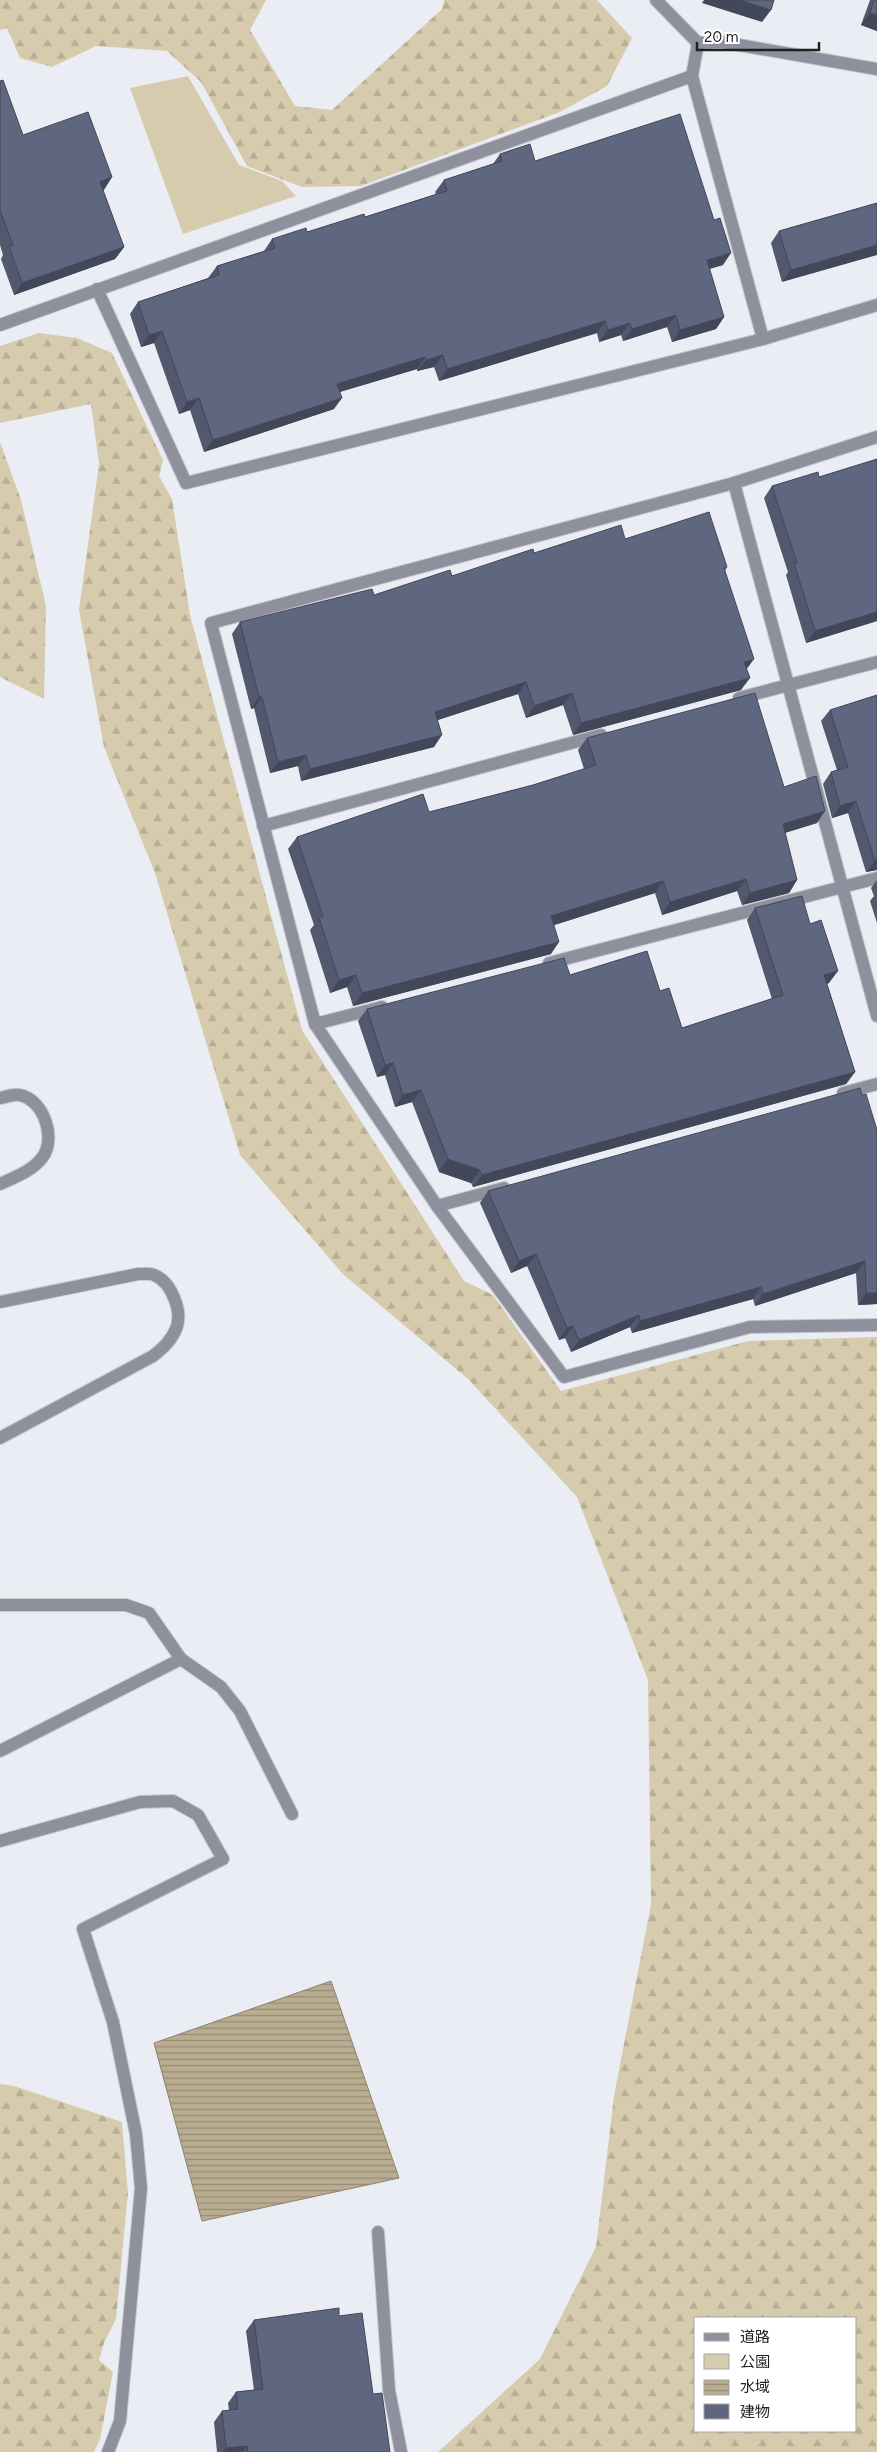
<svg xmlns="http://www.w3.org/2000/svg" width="877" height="2452" font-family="Figtree,'Noto Sans JP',sans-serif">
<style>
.green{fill:#d7cbae}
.forest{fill:url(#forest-firs);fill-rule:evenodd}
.water{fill:url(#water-rules);stroke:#8b826f}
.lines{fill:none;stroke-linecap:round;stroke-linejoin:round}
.lane-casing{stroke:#c6c8ce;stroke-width:14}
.street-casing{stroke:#c6c8ce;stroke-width:14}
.lane{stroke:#8e919d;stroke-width:12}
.street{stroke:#8e919d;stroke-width:12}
.wall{fill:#52586d}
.shaded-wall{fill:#424759}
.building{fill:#5f667f;stroke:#424759}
</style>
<defs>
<pattern id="forest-firs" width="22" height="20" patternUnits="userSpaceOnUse" patternTransform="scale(1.25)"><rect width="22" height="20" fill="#d7cbae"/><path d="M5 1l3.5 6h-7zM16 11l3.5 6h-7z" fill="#b8ae95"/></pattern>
<pattern id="water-rules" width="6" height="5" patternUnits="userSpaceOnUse" patternTransform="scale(1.25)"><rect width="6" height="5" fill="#b9ac90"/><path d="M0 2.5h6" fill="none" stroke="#968c75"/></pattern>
</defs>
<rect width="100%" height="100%" fill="#ebedf4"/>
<polygon class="green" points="188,76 239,165 282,181 296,196 183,234 130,88"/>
<g class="forest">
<polygon points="0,0 266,0 250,30 295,106 332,110 442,9 444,0 597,0 632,38 607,86 560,112 361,186 302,187 247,166 201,82 167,51 96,46 52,67 20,58 7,28 0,30"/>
<path d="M39,333L77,338L112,353L163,460L159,476L172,499L190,615L302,1030L464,1281L493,1295L561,1391L748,1341L877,1337V2452H438L540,2359L596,2247L614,2096L651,1904L648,1680L577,1497L468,1379L343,1274L240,1155L155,873L104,747L79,610L99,464L91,404L0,423V346ZM696,2318H856V2431H696Z"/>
<polygon points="0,442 21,500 46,606 44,699 0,677"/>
<polygon points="0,2084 14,2086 122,2122 128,2193 116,2319 104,2343 99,2360 113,2372 100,2439 94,2452 0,2452"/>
</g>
<polygon class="water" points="331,1981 399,2178 202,2221 154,2043"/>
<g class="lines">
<g class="lane-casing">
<g id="lane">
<path d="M0,1098C6,1097 14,1094 19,1095C44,1099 57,1139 42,1158C32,1171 15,1177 0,1184"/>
<path d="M0,1302L138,1274C143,1274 150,1273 154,1275C172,1282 183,1313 176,1329C171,1341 163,1348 153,1356L0,1438"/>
<polyline points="0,1605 126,1605 149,1613 181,1659 221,1687 240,1711 292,1814"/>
<polyline points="0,1751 181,1659"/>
<polyline points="0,1841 140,1802 173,1801 198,1815 223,1859 83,1929 113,2022 136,2134 141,2188 120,2421 108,2452"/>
</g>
</g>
<g class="street-casing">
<g id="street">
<polyline points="656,0 698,43 722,42 877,69"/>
<polyline points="698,43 692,76 763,339"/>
<polyline points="97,289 186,483 763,339 877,305"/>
<polyline points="0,325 692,76"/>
<polyline points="877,437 734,483 211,623 315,1024 437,1206 564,1377 750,1327 877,1325"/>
<polyline points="734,483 877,1016"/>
<polyline points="739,698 877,662"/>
<polyline points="263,826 601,735"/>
<polyline points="549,963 877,878"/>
<polyline points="315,1024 382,1007"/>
<polyline points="843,1093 877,1084"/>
<polyline points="437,1206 504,1188"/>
<polyline points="378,2232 389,2390 401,2452"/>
</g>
</g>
<use href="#lane" class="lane"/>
<use href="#street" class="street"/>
</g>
<g class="wall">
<polygon points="870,0 877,0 877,31 861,25"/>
<polygon points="0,81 23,135 112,177 103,190 124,247 115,259 14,295 1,259 3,255 0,245"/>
<polygon points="500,154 535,161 723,265 709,269 724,317 716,329 672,342 667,327 623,341 621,335 599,342 597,333 439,381 434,367 417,371 417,369 340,392 334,409 204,452 190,410 179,414 154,343 141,347 130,314 138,302 208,278 217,266 264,251 272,239 307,232 365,217 436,194 435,192 444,180 493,164"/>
<polygon points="877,203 782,282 771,243 779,231"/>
<polygon points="877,458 877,621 806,643 786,575 788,572 764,498 772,486 819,477 876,460"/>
<polygon points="625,539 727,567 725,571 747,669 741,690 573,735 563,705 526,718 518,694 437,720 434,747 301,781 298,766 270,773 254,708 251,709 232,634 240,622 374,595 452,576 534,553"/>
<polygon points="877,695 877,870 866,872 848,813 832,818 823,784 831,772 837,770 821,721 830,710"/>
<polygon points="587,738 784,787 817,823 785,833 797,880 789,893 742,905 737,891 662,915 655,893 554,925 551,954 353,1006 347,987 330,993 310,930 314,925 288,849 297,837 429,812 533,785 584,769 578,750"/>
<polygon points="877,880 877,923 870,901 874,896 871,888"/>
<polygon points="755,908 810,924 829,983 827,984 855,1072 846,1084 473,1187 471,1183 439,1172 412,1102 395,1107 385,1075 377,1077 358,1021 367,1009 570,975 660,991 682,1028 772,999 747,920"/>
<polygon points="862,1095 877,1130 877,1304 858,1305 856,1273 755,1306 753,1299 632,1333 630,1327 571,1352 565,1338 559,1340 527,1266 511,1273 480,1203 488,1191"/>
<polygon points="339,2316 373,2394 390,2452 217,2452 214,2422 222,2411 229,2410 228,2403 236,2392 254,2390 246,2331 254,2320"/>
</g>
<g class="shaded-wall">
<polygon points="704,0 740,0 771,10 762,22 702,3"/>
<polygon points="870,13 877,15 877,31 861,25"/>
<polygon points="112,177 104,190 91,194 100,182"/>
<polygon points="877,245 877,255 782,282 791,270"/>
<polygon points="124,247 115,259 14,295 22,283"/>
<polygon points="731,253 723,265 698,272 707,260"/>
<polygon points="676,315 667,327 623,341 632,329"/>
<polygon points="724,317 716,329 672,342 680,330"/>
<polygon points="605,321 597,333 439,381 447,369"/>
<polygon points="630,323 621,335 599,342 608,330"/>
<polygon points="162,331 154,343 141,347 149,335"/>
<polygon points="443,355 434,367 417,371 426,360"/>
<polygon points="425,357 417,369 329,395 337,384"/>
<polygon points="199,398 190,410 179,414 187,402"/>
<polygon points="342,398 334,409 204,452 213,440"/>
<polygon points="877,612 877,621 806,643 815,631"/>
<polygon points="754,659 746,670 744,662"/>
<polygon points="750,678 741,690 573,735 581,723"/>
<polygon points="526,682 518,694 426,724 435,712"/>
<polygon points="572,693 563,705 526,718 534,706"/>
<polygon points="259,697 262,697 254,708 251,709"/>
<polygon points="442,735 434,747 301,781 310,769"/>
<polygon points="306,755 298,766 270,773 278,762"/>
<polygon points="856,801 848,813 832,818 840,806"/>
<polygon points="825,811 817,823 774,836 783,824"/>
<polygon points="877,860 877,870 866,872 875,861"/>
<polygon points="746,879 737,891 662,915 670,902"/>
<polygon points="797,880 789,893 742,905 750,893"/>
<polygon points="663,881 655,893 542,929 551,916"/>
<polygon points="559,942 551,954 353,1006 362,993"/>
<polygon points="838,971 829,983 815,987 824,975"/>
<polygon points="356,975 347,987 330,993 339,980"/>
<polygon points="393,1063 385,1075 377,1077 385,1065"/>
<polygon points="855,1072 846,1084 473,1187 482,1175"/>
<polygon points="421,1090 412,1102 395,1107 403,1095"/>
<polygon points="448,1159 480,1170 471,1183 439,1172"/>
<polygon points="536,1254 527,1266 511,1273 519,1261"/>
<polygon points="865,1261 856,1273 755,1306 763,1294"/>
<polygon points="761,1287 753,1299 632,1333 640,1321"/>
<polygon points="866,1293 877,1293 877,1304 858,1305"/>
<polygon points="639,1315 630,1327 571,1352 579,1340"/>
<polygon points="573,1326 565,1338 559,1340 567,1328"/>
<polygon points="247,2446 242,2452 223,2452 226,2448"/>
</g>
<g class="building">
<polygon points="740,0 774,0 771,10"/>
<polygon points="874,0 877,0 877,15 870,13"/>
<polygon points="3,80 23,135 88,112 112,177 100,182 124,247 22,283 9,246 13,245 0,210 0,81"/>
<polygon points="680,114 714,220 720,218 731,253 707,260 724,317 680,330 676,315 632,329 630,323 608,330 605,321 447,369 443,355 426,360 425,357 337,384 342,398 213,440 199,398 187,402 162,331 149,335 138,302 219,275 217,266 275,248 272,239 306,228 307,232 364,214 365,217 447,191 444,180 502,161 500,154 530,144 535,161"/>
<polygon points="877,203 877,245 791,270 779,231"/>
<polygon points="877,459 877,612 815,631 794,563 797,563 772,486 818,472 819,477"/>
<polygon points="709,512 727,567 724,568 754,659 744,662 750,678 581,723 572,693 534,706 526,682 435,712 442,735 310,769 306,755 278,762 262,697 259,697 240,622 372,589 374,595 450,570 452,576 533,549 534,553 621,525 625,539"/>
<polygon points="755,693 784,787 816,776 825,811 783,824 797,880 750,893 746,879 670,902 663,881 551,916 559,942 362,993 356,975 339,980 319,918 323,916 297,837 423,794 429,812 533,785 596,765 587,738"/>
<polygon points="877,695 877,860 875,861 856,801 840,806 831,772 848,767 830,710"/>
<polygon points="802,896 810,924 821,920 838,971 824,975 855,1072 482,1175 480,1170 448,1159 421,1090 403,1095 393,1063 385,1065 367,1009 564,958 570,975 647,951 660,991 669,988 682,1028 783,995 755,908"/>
<polygon points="860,1088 862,1095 866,1094 877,1130 877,1293 866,1293 865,1261 763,1294 761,1287 640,1321 639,1315 579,1340 573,1326 567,1328 536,1254 519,1261 488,1191"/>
<polygon points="339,2308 339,2316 362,2313 373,2394 382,2393 390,2452 248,2452 247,2446 226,2448 222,2411 238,2409 236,2392 263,2389 254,2320"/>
</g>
<rect x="694" y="2317" width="162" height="115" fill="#ffffff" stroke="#a5a6a7"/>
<rect x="704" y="2333" width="25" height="8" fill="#8e919d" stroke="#a5a6a7"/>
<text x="740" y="2342" font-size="15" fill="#1f2022">道路</text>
<rect x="704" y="2354" width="25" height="15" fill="#d7cbae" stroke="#a5a6a7"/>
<text x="740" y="2367" font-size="15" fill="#1f2022">公園</text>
<rect x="704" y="2380" width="25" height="15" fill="url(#water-rules)" stroke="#a5a6a7"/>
<text x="740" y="2392" font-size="15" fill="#1f2022">水域</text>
<rect x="704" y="2404" width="25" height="15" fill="#5f667f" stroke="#a5a6a7"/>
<text x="740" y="2417" font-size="15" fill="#1f2022">建物</text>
<path d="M697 42v8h122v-8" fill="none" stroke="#1f2022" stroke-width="2.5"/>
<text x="704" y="42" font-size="15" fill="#1f2022" stroke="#ffffff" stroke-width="4" paint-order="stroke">20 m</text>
</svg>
